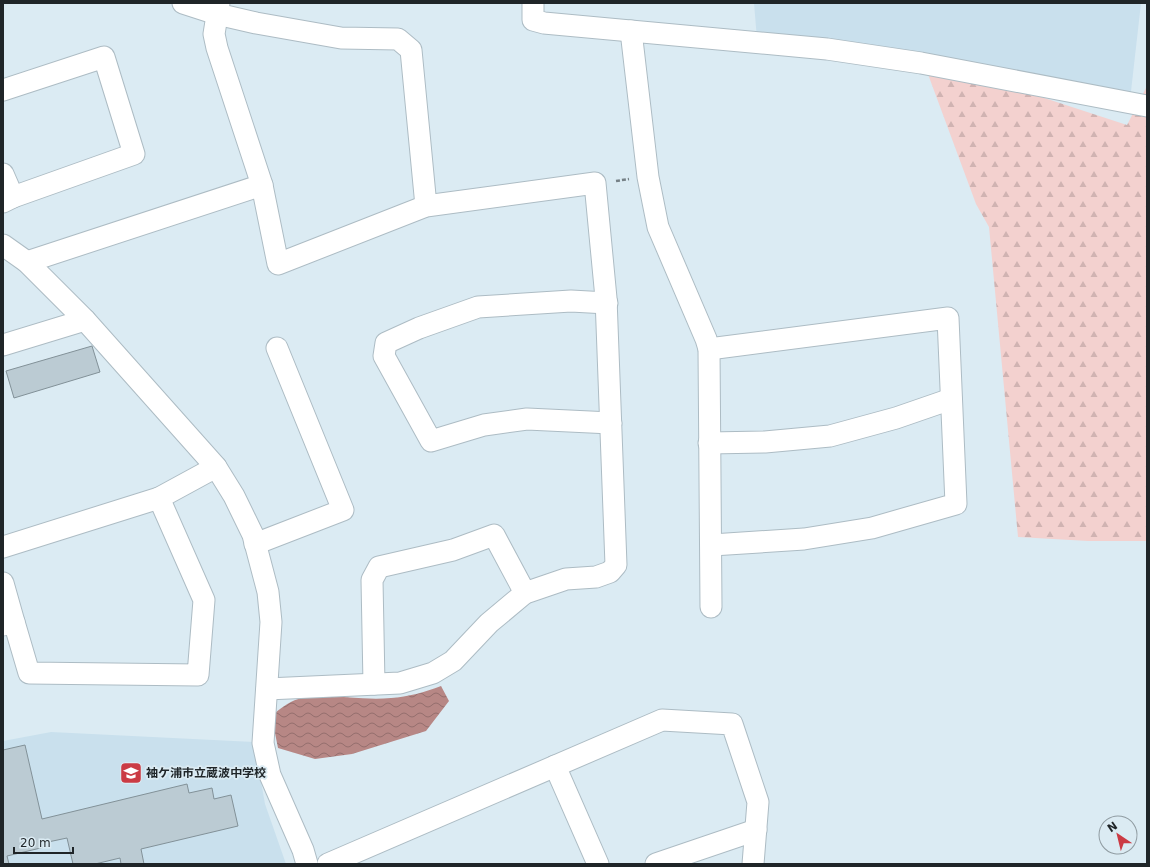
<svg xmlns="http://www.w3.org/2000/svg" width="1150" height="867" font-family="'DejaVu Sans','Noto Sans JP',sans-serif">
<style>
.built{fill:#c9e0ed}
.forest{fill:url(#forest-firs)}
.water{fill:url(#water-waves)}
.building{fill:#bbcbd3;stroke:#829198}
.lines{fill:none;stroke-linecap:round;stroke-linejoin:round}
.street-casing{stroke:#adbcc4;stroke-width:23}
.path{stroke:#768086;stroke-width:2.5;stroke-dasharray:4 2;stroke-linecap:butt}
.street{stroke:#fff;stroke-width:21}
.labels{text-anchor:middle;dominant-baseline:central;stroke-width:3.5;stroke-linejoin:round;paint-order:stroke}
.poi-label{font-size:12px;font-weight:bold;fill:#1f2528;stroke:#dbebf3;text-anchor:start}
</style>
<defs>
<pattern id="forest-firs" width="22" height="20" patternUnits="userSpaceOnUse"><rect width="22" height="20" fill="#f3d1cf"/><path d="M5 1l3.5 6h-7zM16 11l3.5 6h-7z" fill="#d0b3b2"/></pattern>
<pattern id="water-waves" width="16" height="10" patternUnits="userSpaceOnUse"><rect width="16" height="10" fill="#b78785"/><path d="M0 5q4-4 8 0t8 0" fill="none" stroke="#946e6d"/></pattern>
</defs>
<rect width="100%" height="100%" fill="#dbebf3"/>
<g class="built">
<polygon points="754,3 1141,3 1130,100 757,39"/>
<polygon points="51,732 254,742 265,804 286,864 3,864 3,741"/>
</g>
<polygon class="forest" points="1147,17 1147,541 1088,541 1018,537 989,227 976,204 922,58 1127,125 1147,86"/>
<path class="water" d="M441,686L449,701L426,731L352,754L315,759L278,748L274,728L275,713C282,707 292,700 302,698C331,693 361,701 391,698C408,697 425,692 441,686Z"/>
<g class="building">
<polygon points="92,346 100,372 14,398 6,371"/>
<polygon points="25,745 42,819 187,784 189,793 212,788 214,799 231,795 238,826 141,849 144,864 121,864 120,858 95,864 73,864 67,838 48,842 49,846 7,856 9,864 3,864 3,750"/>
</g>
<g class="lines">
<g class="street-casing">
<g id="street">
<polyline points="183,3 217,14 256,23 341,38 398,39 411,50 426,206"/>
<polyline points="219,3 214,34 217,48 262,185 278,264 426,206 595,183 606,298 616,565 610,572 596,577 566,579 525,593 489,623 453,661 433,673 400,683 267,689"/>
<polyline points="533,3 533,20 544,23 827,49 921,63 1147,106"/>
<polyline points="631,31 648,177 658,227 706,339 709,349 711,607"/>
<polyline points="3,90 104,57 134,154 13,197 3,202"/>
<polyline points="3,174 13,197"/>
<polyline points="3,245 27,262 85,320 216,467 234,496 253,535 268,592 271,622 263,743 270,775 303,850 307,864"/>
<polyline points="27,262 262,185"/>
<polyline points="607,303 571,301 478,307 419,328 386,343 384,356 431,441 484,425 527,419 611,423"/>
<polyline points="3,345 85,320"/>
<polyline points="709,349 948,318 956,504 872,528 804,539 712,545"/>
<polyline points="709,443 765,442 830,436 896,418 951,399"/>
<polyline points="255,544 343,510 277,348"/>
<polyline points="3,547 159,498"/>
<polyline points="3,583 14,622"/>
<polyline points="3,625 14,622 29,673 198,675 204,600 159,498 216,467"/>
<polyline points="374,684 372,580 379,567 453,550 494,535 525,593"/>
<polyline points="555,766 598,864"/>
<polyline points="328,864 662,720 732,724 758,802 753,864"/>
<polyline points="656,864 756,830"/>
</g>
</g>
<polyline class="path" points="616,181 629,179"/>
<use href="#street" class="street"/>
</g>
<defs>
<g id="school-square" transform="scale(1.15)"><rect x="-9" y="-9" width="18" height="18" rx="4" fill="#cb3b44" stroke="#dbebf3"/><path d="M0-5L7-2L0 1L-7-2ZM-4 1L0 2.5L4 1V4Q0 6-4 4Z" fill="#fff"/></g>
</defs>
<g fill-rule="evenodd">
<use href="#school-square" x="131" y="773"/>
</g>
<g class="labels">
<g class="poi-label">
<text x="146" y="773">袖ケ浦市立蔵波中学校</text>
</g>
</g>
<rect width="1150" height="867" fill="none" stroke="#1f2528" stroke-width="8"/>
<g transform="translate(1118 835) rotate(325)"><circle r="19" fill="#dbebf3" stroke="#909ca2"/>
<path d="M0-3L7 15L0 10L-7 15Z" fill="#cb3b44"/>
<text y="-6" font-size="11" font-weight="bold" text-anchor="middle" fill="#1f2528">N</text>
</g>
<path d="M14 847v6h59v-6" fill="none" stroke="#1f2528" stroke-width="2"/>
<text x="20" y="847" font-size="12" fill="#1f2528" stroke="#dbebf3" stroke-width="3" paint-order="stroke">20 m</text>
</svg>
